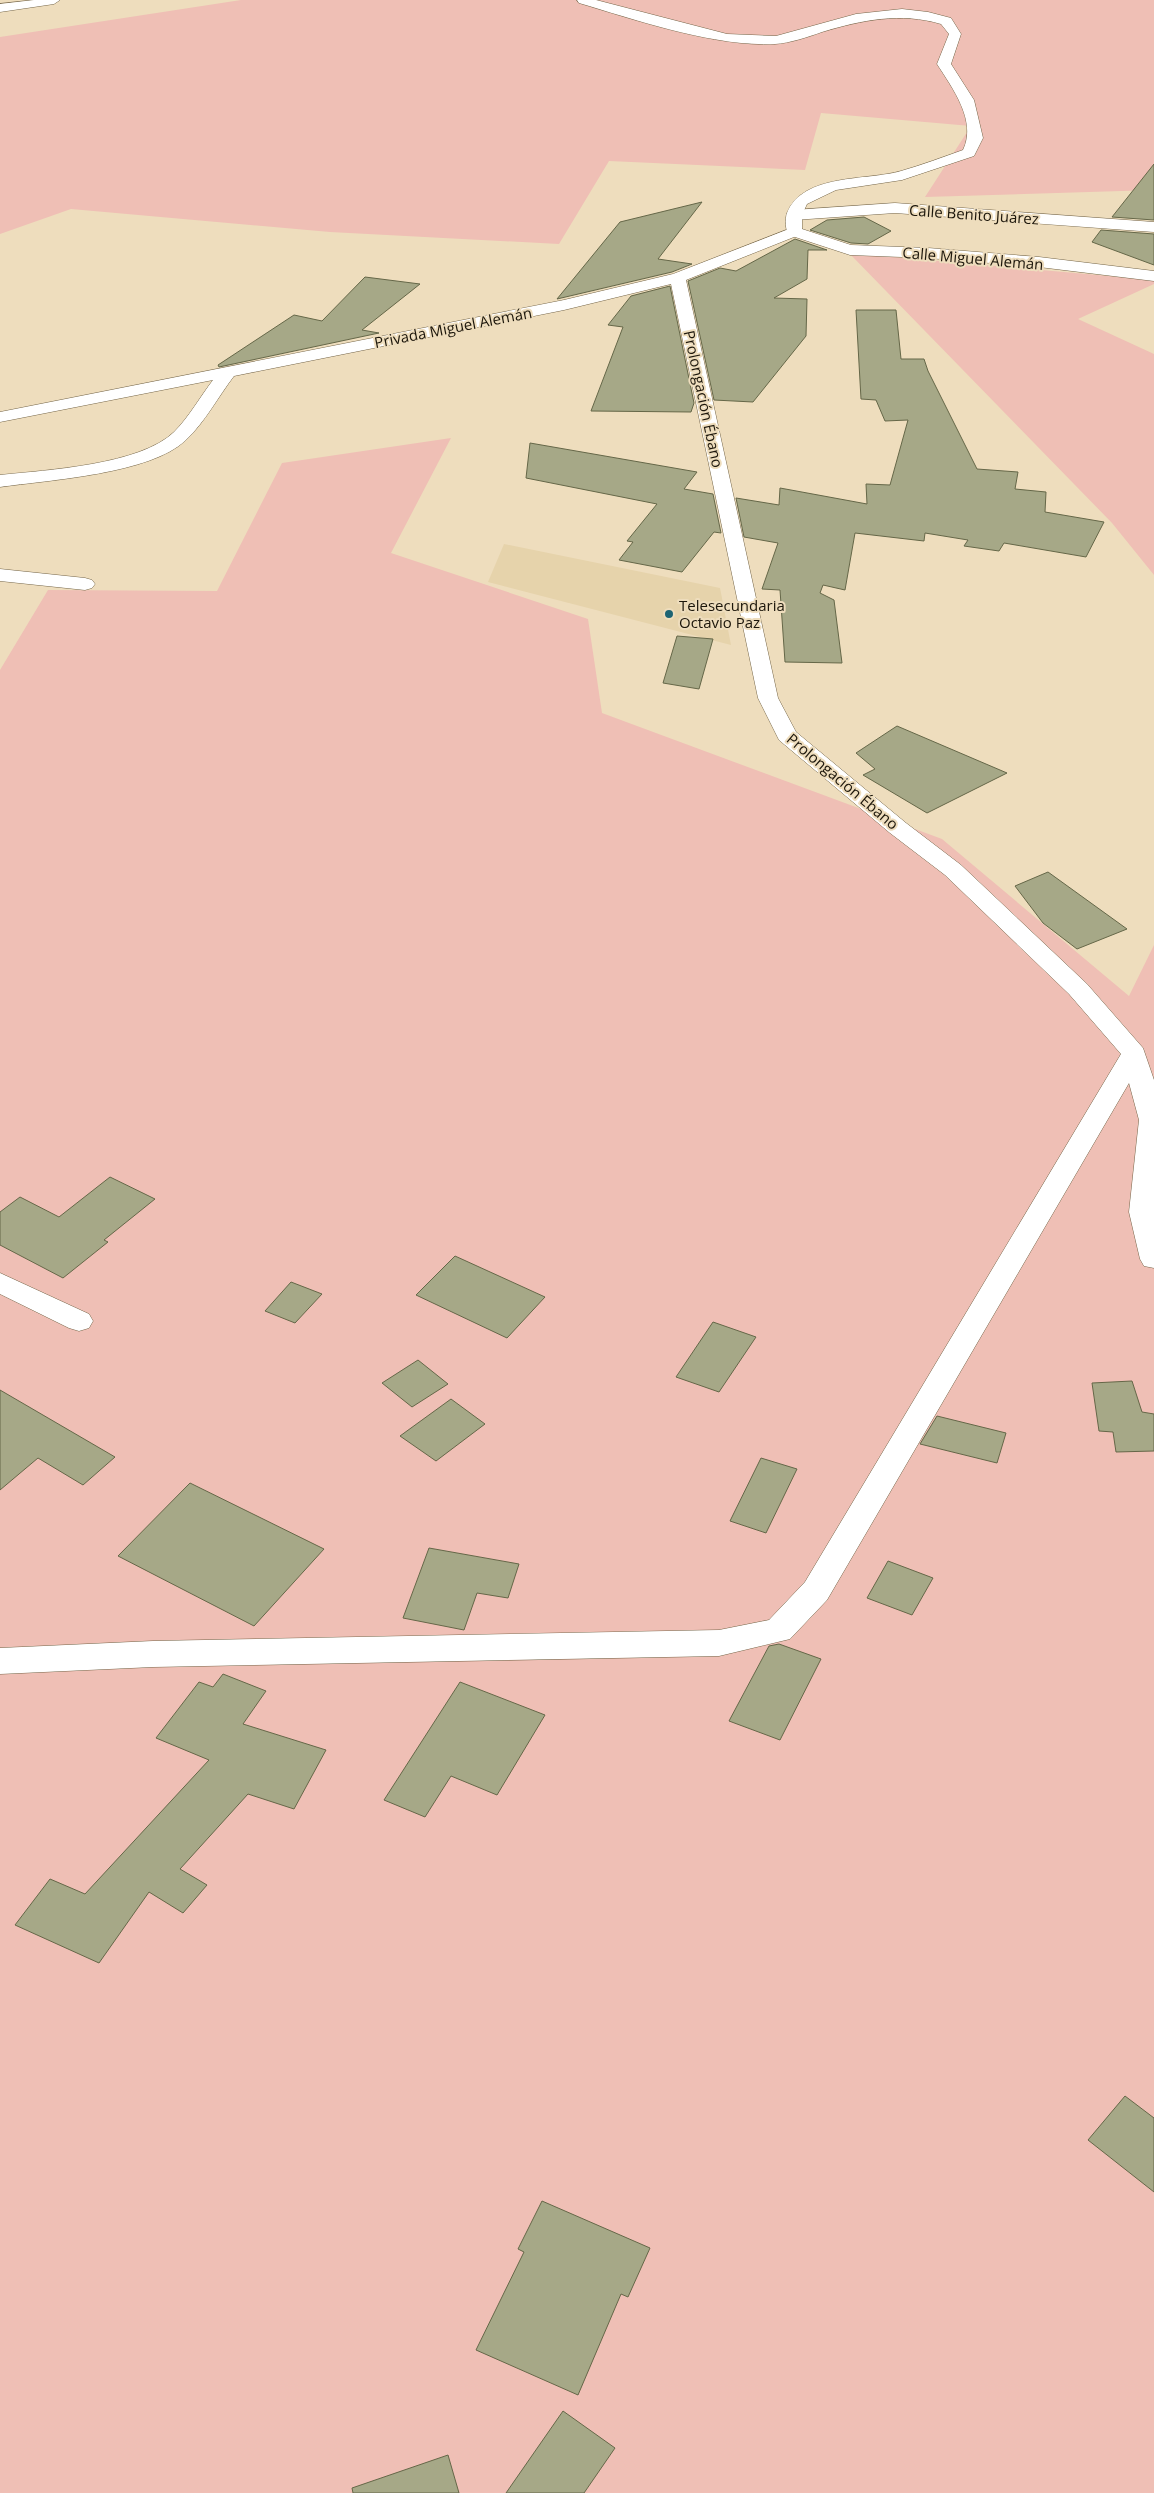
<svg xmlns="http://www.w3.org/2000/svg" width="1154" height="2493" font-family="'Open Sans',sans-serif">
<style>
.built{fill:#e6d3ab}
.green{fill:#efbfb5}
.building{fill:#a6a887;stroke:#656748}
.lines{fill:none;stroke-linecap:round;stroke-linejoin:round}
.minor-casing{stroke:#756649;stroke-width:1}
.major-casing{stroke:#756649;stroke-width:1}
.minor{fill:#fff;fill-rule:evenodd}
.major{fill:#fff;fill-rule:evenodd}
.poi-dot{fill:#1d6473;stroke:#eeddbd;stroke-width:2}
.labels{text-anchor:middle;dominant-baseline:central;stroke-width:4;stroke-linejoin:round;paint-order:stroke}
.far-street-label{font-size:15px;fill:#1c160b;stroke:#eeddbd}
.far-poi-label{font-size:15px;fill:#1c160b;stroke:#eeddbd;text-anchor:start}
</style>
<rect width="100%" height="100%" fill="#eeddbd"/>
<polygon class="built" points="504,544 720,588 731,645 488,582"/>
<g class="green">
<polygon points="241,0 1154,0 1154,190 925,197 971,126 821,113 805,170 609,161 559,244 330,232 71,209 0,234 0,37"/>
<polygon points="849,253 1154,280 1154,284 1078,319 1154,354 1154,575 1112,523"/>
<polygon points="451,438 391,553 588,619 602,713 942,839 1129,996 1154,945 1154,2493 0,2493 0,670 48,590 217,591 282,463"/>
</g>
<g class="building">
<polygon points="1154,164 1154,220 1112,217"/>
<polygon points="702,202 658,259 692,264 672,272 557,299 620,222"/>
<polygon points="864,217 891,231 868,244 851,243 810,230 827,220"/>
<polygon points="1101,230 1154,234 1154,265 1092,242"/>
<polygon points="795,239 827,250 808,250 807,279 774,298 807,299 806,336 753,402 714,400 688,281 720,268 736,271"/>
<polygon points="365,277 420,284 362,330 379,333 219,367 218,365 294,315 322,321"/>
<polygon points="670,286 694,403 691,412 591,411 623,327 608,325 631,296"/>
<polygon points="856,310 896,310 901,359 924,359 928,371 977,469 1018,472 1015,489 1046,492 1045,512 1104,522 1086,557 1004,543 999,551 964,546 968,540 925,533 924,541 855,533 845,590 823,585 820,593 834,600 842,663 785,662 780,590 762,589 778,543 744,537 736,498 779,505 780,488 867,504 866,484 890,485 908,420 885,421 876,400 861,399"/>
<polygon points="530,443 697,472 684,489 713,494 721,533 714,532 682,572 619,560 633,542 627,541 657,504 526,478"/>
<polygon points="677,636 713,639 699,689 663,683"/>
<polygon points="897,726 1007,773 927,813 863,775 875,769 856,753"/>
<polygon points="1048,872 1127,929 1077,949 1043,923 1015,886"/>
<polygon points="110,1177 155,1199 104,1240 108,1242 63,1278 0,1245 0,1212 20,1197 59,1217"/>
<polygon points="455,1256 545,1297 507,1338 416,1295"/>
<polygon points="291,1282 322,1294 295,1323 265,1311"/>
<polygon points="713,1322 756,1337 719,1392 676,1377"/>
<polygon points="418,1360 448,1384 412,1407 382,1383"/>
<polygon points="1132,1381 1142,1412 1154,1414 1154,1451 1116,1452 1113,1432 1099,1431 1092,1383"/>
<polygon points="0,1390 115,1457 83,1485 38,1458 0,1490"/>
<polygon points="451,1399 485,1424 436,1461 400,1436"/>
<polygon points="937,1416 1006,1433 997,1463 920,1444"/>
<polygon points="761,1458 797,1469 766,1533 730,1521"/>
<polygon points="190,1483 324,1549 254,1626 118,1556"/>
<polygon points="429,1548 519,1564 508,1598 477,1593 464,1630 403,1618"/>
<polygon points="888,1561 933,1578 912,1615 867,1598"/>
<polygon points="779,1644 821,1659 780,1740 729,1721 769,1646"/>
<polygon points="223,1674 266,1691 243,1724 326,1750 294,1809 248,1794 180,1869 207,1885 183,1913 149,1892 99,1963 15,1925 50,1879 85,1894 209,1760 156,1738 199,1682 213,1687"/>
<polygon points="460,1682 545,1715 497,1795 451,1776 425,1817 384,1800"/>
<polygon points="1125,2096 1154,2118 1154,2192 1088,2140"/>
<polygon points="542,2201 650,2248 628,2297 621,2294 578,2395 476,2350 524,2252 518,2249"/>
<polygon points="563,2411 615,2448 584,2493 506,2493"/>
<polygon points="448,2455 459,2493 353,2493 352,2488"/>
</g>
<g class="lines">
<g class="minor-casing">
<g id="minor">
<polygon points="895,203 1154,222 1154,232 895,213 794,220 786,215 794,210"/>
<path d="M794,227L799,229L802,232L799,235L686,280L778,698L796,732L906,823L961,865L1087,984L1143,1048L1154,1080V1268L1144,1266L1140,1259L1129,1212L1139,1120L1129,1083L827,1600L790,1639L719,1656L153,1667L0,1674V1648L153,1641L719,1630L769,1620L805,1582L1121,1054L1069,994L945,875L890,833L779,740L758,698L671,284L564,310L234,376C218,397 205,422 186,440C151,474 49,480 0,487V475C47,470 140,465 174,432C189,417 200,397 213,380L0,422V412L564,300L673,274Z"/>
<polygon points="0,569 85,578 92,580 95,584 92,588 85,590 0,581"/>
<polygon points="0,1273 89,1314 93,1321 89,1328 79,1331 69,1328 0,1294"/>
</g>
</g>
<g class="major-casing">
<g id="major">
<polygon points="34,0 60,0 54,4 0,12 0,4"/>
<path d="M577,0H596L727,34L776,36L856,14L902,9L928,12L951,18L961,34L951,64L974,100L983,138L974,156L902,180L836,190L807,204L802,215V229L851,245L928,248L1039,257L1154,271V281L1039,267L928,258L850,255L789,235C785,230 785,219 787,213C803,173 867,181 901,171C922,165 943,157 963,150C977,121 953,89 937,64L949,34L941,24C901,12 862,20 822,32C808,37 790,43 775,44C715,47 636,20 579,3Z"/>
</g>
</g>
<use href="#minor" class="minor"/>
<use href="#major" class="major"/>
</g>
<circle class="poi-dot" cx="669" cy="614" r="5"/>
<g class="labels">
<g class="far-street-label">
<text transform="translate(974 214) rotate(4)">Calle Benito Juárez</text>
<text transform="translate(973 258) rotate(5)">Calle Miguel Alemán</text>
<text transform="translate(453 327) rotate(-11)">Privada Miguel Alemán</text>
<text transform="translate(704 399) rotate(78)">Prolongación Ébano</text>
<text transform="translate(843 781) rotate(40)">Prolongación Ébano</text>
</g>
<g class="far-poi-label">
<text x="679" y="605">Telesecundaria<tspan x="679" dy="17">Octavio Paz</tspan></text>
</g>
</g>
</svg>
